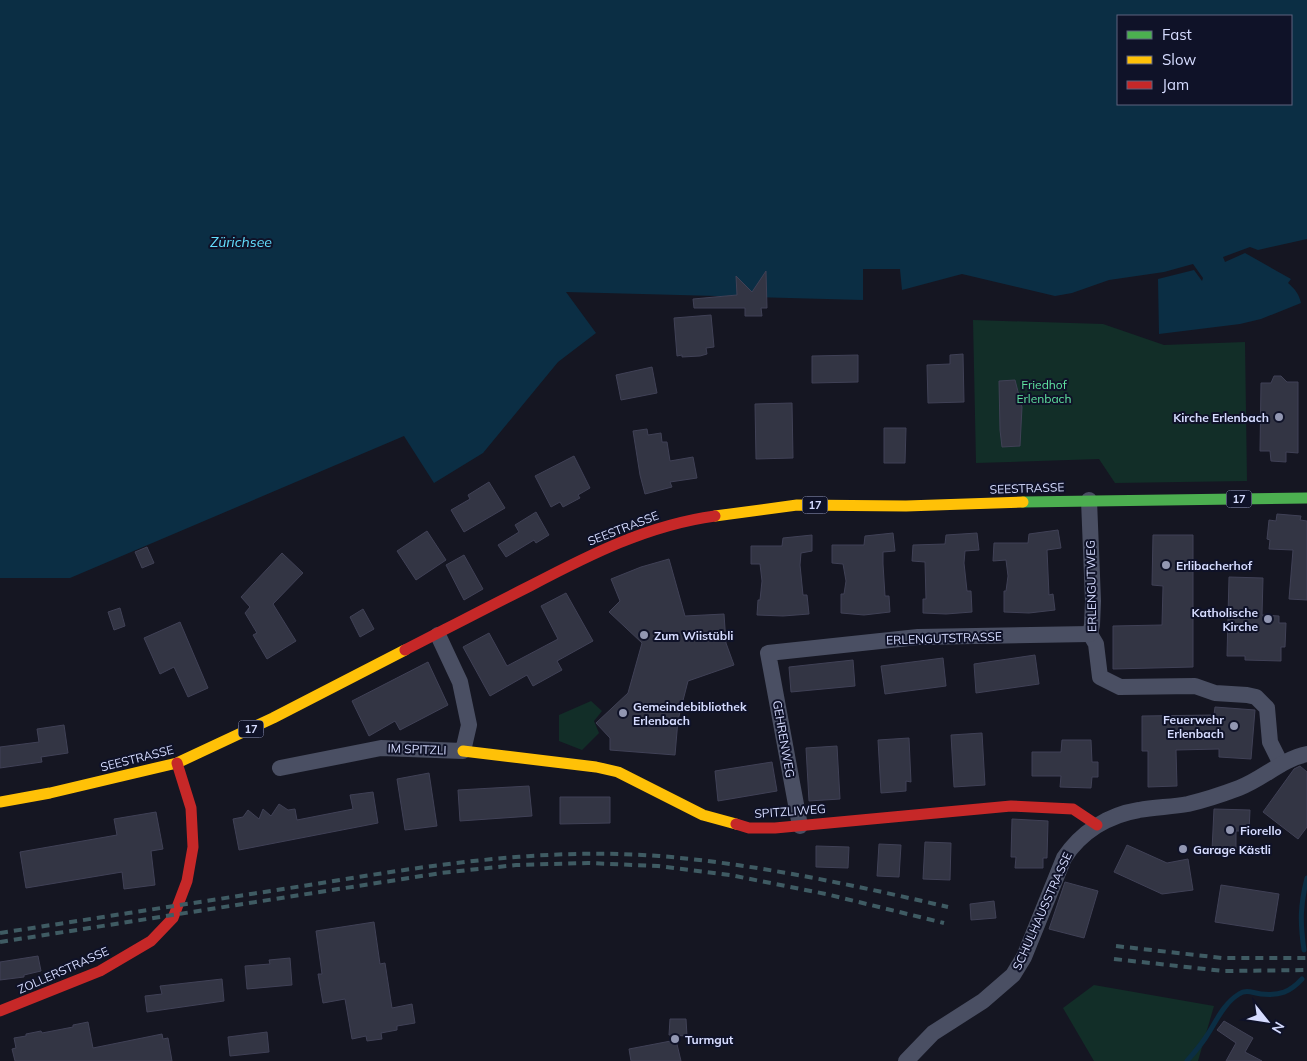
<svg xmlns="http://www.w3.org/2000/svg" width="1307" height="1061" font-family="Mulish,sans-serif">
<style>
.green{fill:#122e28}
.water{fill:#0b2e44;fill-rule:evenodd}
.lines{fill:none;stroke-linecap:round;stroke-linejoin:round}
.stream{stroke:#0b2e44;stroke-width:5}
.building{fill:#333544;stroke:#404156}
.street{stroke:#4a4f63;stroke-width:16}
.fast{stroke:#4caf50;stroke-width:11}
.slow{stroke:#ffc107;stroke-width:11}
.jam{stroke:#c62828;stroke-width:11}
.rail{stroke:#3f5b63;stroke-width:4;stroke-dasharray:8 6;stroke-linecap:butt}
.poi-dot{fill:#9297b2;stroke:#0f1228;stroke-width:2}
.labels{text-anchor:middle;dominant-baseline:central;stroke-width:4;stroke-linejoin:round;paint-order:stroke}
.shield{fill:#0f1228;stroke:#9a9fbe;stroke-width:1}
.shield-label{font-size:11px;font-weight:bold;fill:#d6dcff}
.park-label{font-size:12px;fill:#5fe29f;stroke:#0f1228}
.poi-label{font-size:12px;font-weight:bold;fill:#d6dcff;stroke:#0f1228;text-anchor:start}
.street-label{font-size:12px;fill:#d6dcff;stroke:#0f1228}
.water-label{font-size:14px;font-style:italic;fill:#64e0ff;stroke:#0f1228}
</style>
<rect width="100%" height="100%" fill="#151622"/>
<g class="green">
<polygon points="973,320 1103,324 1164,345 1245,342 1247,481 1115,483 1099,459 976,463"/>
<polygon points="591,701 602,711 594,721 599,733 582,750 559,741 559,715"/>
<polygon points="1094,985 1214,1006 1198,1061 1094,1061 1063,1008"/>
</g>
<path class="water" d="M0,0H1307V239L1258,250L1250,247L1223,257L1225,262L1245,253L1291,279L1288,283C1295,289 1299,294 1301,303L1261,319L1240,324L1159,334L1158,279L1194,270L1202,281L1203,278L1193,264L1164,272L1109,280L1072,293L1055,296L962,274L902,290L900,269H863V300L566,292L596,333L558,362L483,453L434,483L404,436L70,578H0ZM1118,16H1291V104H1118Z"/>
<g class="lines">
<g class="stream">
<path d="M1304,950C1300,922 1300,906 1307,878"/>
<path d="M1187,1061C1194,1053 1200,1046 1206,1037C1216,1022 1223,1004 1239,994C1246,989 1253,993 1261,994C1280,996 1290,992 1302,979"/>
</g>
</g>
<g class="building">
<polygon points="766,271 767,308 761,308 762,316 745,316 745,308 694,308 693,299 737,295 736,276 752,292"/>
<polygon points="711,315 714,347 706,348 707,354 700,356 682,357 682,355 677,356 674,318"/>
<polygon points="963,354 964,402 928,403 927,365 950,364 950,355"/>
<polygon points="858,355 858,382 812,383 812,356"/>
<polygon points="652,367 657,393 621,400 616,375"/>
<polygon points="1274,376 1281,376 1287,382 1298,382 1298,453 1286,452 1286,462 1271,461 1270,451 1260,451 1261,383 1271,383"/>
<polygon points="1015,380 1022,407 1020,446 1002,447 1000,430 999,381"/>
<polygon points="792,403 793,458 756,459 755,404"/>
<polygon points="884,428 906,428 905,463 884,463"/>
<polygon points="647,429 648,435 661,433 662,442 667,442 670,461 693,457 697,478 670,482 672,487 645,494 640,475 633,431"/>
<polygon points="574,456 590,488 578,495 580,498 563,507 560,502 551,507 535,476"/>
<polygon points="489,482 505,508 464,532 451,510 470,499 468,495"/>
<polygon points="536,512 549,535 536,543 534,540 506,557 498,545 519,532 515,525"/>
<polygon points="1277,514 1301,516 1300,520 1307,521 1307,600 1289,599 1293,550 1269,549 1270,540 1267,539 1269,520 1276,521"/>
<polygon points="1058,530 1061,548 1047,550 1049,595 1053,594 1055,610 1029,613 1004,612 1004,591 1006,591 1008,576 1006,560 993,561 994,543 1028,543 1029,534"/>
<polygon points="427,531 446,560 416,580 397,551"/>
<polygon points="893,533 895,551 883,552 883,564 885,596 889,596 890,612 864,615 841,613 841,594 844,594 846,581 843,564 832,563 832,545 864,545 865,536"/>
<polygon points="977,533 979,550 965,551 964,563 967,591 971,591 972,612 946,614 923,613 923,599 926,599 925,562 912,561 913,545 945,544 946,535"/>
<polygon points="812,535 812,551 801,553 800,565 803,595 807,595 809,614 783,616 757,615 758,600 760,600 762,581 760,564 751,564 751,546 782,546 783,538"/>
<polygon points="1153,535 1193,535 1193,667 1113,669 1113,626 1162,625 1163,586 1152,585"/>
<polygon points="147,547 154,563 142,568 135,552"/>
<polygon points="282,553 303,573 273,604 296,641 267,659 253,635 257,633 245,613 250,607 241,597"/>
<polygon points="464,555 483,589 464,600 446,565"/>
<polygon points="669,559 685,616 724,614 726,643 734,665 688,681 678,720 675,755 610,750 610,738 596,723 628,693 642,643 609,612 620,601 611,579 641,567"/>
<polygon points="1229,577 1263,578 1262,615 1279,616 1279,623 1286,623 1285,647 1281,647 1281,661 1245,660 1245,656 1227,656"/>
<polygon points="566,593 593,641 557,661 562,670 533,686 527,675 490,696 463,647 489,633 507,666 558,639 541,606"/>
<polygon points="120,608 125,626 114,630 108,612"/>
<polygon points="363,609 374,629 360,637 350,617"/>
<polygon points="180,622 208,688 188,697 174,667 160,674 144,638"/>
<polygon points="1035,655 1039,684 976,693 974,664"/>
<polygon points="943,658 946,686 885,694 881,666"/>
<polygon points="853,660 855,686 791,692 789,667"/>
<polygon points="428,662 448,705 400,730 395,721 369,736 352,701"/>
<polygon points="1215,707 1255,710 1251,759 1219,757 1219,749 1176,750 1177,786 1148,787 1148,751 1142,751 1142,716 1214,715"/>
<polygon points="64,725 68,753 41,757 42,762 0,768 0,747 39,742 37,729"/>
<polygon points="982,733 985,785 954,787 951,735"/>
<polygon points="909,738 911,782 906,781 906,791 881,793 878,740"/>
<polygon points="1062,740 1091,740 1092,762 1098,762 1098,777 1092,777 1091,788 1060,787 1061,776 1032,776 1032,752 1061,752"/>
<polygon points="837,746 840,799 809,801 806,748"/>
<polygon points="772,762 777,791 718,801 715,771"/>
<polygon points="1300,766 1307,772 1307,827 1298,839 1263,812 1294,769"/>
<polygon points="429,773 437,826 405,830 397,779"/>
<polygon points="529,786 532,816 460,821 458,790"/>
<polygon points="373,792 378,823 239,850 233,819 243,817 248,810 259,819 263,809 271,816 279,804 288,810 295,809 297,820 353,809 350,795"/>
<polygon points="560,797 610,797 610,823 560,824"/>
<polygon points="1214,809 1250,810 1249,831 1236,831 1236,851 1212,850"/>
<polygon points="156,812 163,849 151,851 155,885 124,889 122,872 26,888 20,852 117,835 114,819"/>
<polygon points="1012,819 1048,821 1047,858 1043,858 1043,868 1015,868 1016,857 1011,857"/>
<polygon points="925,842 951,843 950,880 923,879"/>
<polygon points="879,844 901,845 899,877 877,876"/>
<polygon points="1127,845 1167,863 1188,859 1193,890 1162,894 1114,872"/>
<polygon points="816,846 849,847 848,868 816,867"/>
<polygon points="1065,882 1098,891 1084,938 1049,929"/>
<polygon points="1221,885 1279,894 1273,931 1215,922"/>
<polygon points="994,901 996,918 971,920 970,904"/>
<polygon points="374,922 380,964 385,963 392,1008 412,1004 415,1023 397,1026 397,1030 381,1033 382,1039 367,1041 366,1036 352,1039 345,999 323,1003 318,974 322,974 316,931"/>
<polygon points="38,956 41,971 24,975 24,977 0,980 0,962"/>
<polygon points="290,958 292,985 247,989 245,966 270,964 269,960"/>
<polygon points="222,979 224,1001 147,1012 145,996 162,994 160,986"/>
<polygon points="670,1019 686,1019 687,1036 669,1035"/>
<polygon points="1224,1021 1253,1038 1245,1052 1262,1061 1226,1061 1236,1043 1217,1030"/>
<polygon points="88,1022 93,1048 162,1034 163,1039 168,1038 172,1061 15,1061 12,1049 16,1048 14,1038 26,1036 26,1034 41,1031 42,1033 73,1027 73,1025"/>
<polygon points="267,1032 269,1052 230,1056 228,1037"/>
<polygon points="676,1040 681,1061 631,1061 629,1049"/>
</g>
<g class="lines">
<g class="street">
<polyline points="1089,500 1093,601 1092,625 1090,634"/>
<polyline points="1090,634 1096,644 1100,677 1120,687 1195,686 1215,693 1247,695 1256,697 1267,708 1270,742 1281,764"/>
<polyline points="280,768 381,748 463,751 469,725 460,682 438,635"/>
<polyline points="800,826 768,653 918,637 1090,634"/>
<path d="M906,1061L933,1033L983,1001L1013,975L1024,957L1064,858C1081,832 1108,815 1139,810C1155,807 1172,807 1188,804C1205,800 1223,794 1239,788C1263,779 1282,759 1307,754"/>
</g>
<polyline class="fast" points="1023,502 1307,498"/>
<g class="slow">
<polyline points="715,516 797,505 906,506 1023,502"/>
<polyline points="463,751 596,767 618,772 703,815 736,824"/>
<polyline points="0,802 50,793 177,763 273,718 405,650"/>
</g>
<g class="jam">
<path d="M405,650C446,629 488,607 530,586C589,555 648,525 715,516"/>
<polyline points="736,824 749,828 775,828 1011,806 1073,809 1097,825"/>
<polyline points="0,1011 100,971 151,941 173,918 187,881 193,847 191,808 177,763"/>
</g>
<g class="rail">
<path d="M0,933C103,917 206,901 309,885C425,866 541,847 659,856C756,864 854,885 948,907"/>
<polyline points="0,942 441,873 516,865 588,863 658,866 730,875 826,894 944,923"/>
<polyline points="1116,946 1222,958 1307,958"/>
<polyline points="1114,959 1223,971 1307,970"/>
</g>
</g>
<g class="poi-dot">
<circle cx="1279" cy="417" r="5"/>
<circle cx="1166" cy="565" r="5"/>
<circle cx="1268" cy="619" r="5"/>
<circle cx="644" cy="635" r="5"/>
<circle cx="623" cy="713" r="5"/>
<circle cx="1234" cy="726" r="5"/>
<circle cx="1230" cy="830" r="5"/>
<circle cx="1183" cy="849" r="5"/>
<circle cx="675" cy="1039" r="5"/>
</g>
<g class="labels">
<g class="shield">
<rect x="1226.5" y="490.5" width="25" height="17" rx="4"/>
<rect x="802.5" y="496.5" width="25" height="17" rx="4"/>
<rect x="238.5" y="720.5" width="25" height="17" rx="4"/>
</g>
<g class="shield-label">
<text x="1239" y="499">17</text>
<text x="815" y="505">17</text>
<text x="251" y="729">17</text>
</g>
<g class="park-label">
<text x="1044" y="384">Friedhof<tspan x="1044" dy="14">Erlenbach</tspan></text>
</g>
<g class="poi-label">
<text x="1269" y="417" text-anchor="end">Kirche Erlenbach</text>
<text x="1176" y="565">Erlibacherhof</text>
<text x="1258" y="612" text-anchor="end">Katholische<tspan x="1258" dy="14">Kirche</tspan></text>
<text x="654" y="635">Zum Wiistübli</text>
<text x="633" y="706">Gemeindebibliothek<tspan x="633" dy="14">Erlenbach</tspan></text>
<text x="1224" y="719" text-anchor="end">Feuerwehr<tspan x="1224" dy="14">Erlenbach</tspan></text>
<text x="1240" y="830">Fiorello</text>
<text x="1193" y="849">Garage Kästli</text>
<text x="685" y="1039">Turmgut</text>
</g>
<g class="street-label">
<text transform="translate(1027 488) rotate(-2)">SEESTRASSE</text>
<text transform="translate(623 528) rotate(-21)">SEESTRASSE</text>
<text transform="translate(1091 586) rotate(-91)">ERLENGUTWEG</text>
<text transform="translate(944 638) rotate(-2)">ERLENGUTSTRASSE</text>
<text transform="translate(784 739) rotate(80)">GEHRENWEG</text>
<text transform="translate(417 749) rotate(2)">IM SPITZLI</text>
<text transform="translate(137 758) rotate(-14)">SEESTRASSE</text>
<text transform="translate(790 811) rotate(-4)">SPITZLIWEG</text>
<text transform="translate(1042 911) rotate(-66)">SCHULHAUSSTRASSE</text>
<text transform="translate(63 970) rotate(-24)">ZOLLERSTRASSE</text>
</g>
<g class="water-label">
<text x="241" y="242">Zürichsee</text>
</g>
</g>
<rect x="1117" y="15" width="175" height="90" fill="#0f1228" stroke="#5f637e"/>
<rect x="1127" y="31" width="25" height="8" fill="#4caf50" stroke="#5f637e"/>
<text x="1162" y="40" font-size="15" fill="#d6dcff">Fast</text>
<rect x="1127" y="56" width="25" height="8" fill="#ffc107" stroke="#5f637e"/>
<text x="1162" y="65" font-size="15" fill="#d6dcff">Slow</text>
<rect x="1127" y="81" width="25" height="8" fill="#c62828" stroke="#5f637e"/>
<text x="1162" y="90" font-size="15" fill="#d6dcff">Jam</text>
<g transform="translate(1267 1021) rotate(120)" stroke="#0f1228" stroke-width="4" paint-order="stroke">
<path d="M0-4L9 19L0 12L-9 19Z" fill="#d6dcff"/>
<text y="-8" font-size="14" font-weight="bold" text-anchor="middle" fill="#d6dcff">N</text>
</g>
</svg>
